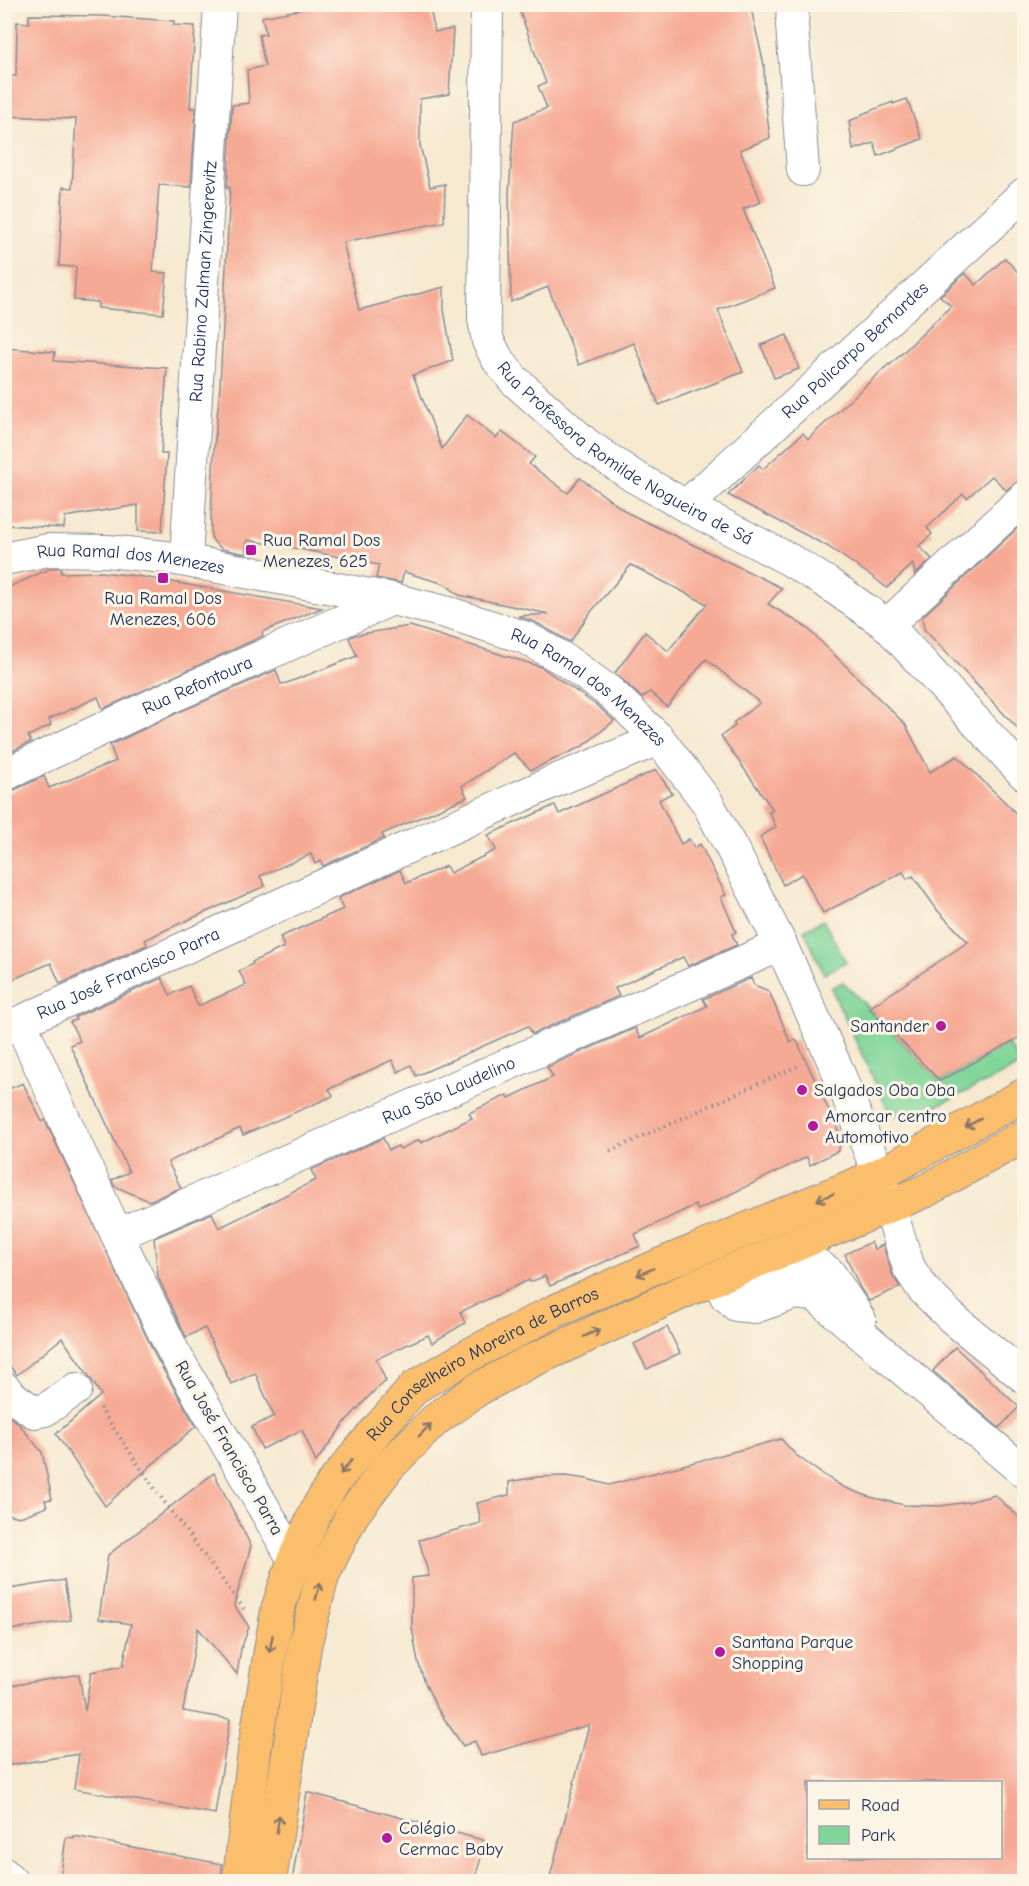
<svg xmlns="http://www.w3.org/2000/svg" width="1029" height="1886" font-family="'Comic Neue',sans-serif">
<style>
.green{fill:#80d699;stroke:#4e827c;stroke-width:1.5}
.building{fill:#f6aa95;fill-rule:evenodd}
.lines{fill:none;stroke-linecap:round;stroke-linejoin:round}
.minor-casing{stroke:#888c97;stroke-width:34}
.major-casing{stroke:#888c97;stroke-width:35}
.path{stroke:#888c97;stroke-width:4;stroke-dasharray:1.5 4.5;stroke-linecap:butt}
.minor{stroke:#fff;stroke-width:32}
.major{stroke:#fabe6d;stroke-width:33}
.oneway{stroke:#8a7666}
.poi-dot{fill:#b5179e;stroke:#fcf5e5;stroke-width:2}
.labels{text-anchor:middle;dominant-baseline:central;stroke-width:6;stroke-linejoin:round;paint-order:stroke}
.street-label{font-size:18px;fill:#1b2f5e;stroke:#fcf5e5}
.poi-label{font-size:18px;fill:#1b2f5e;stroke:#fcf5e5;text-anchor:start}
</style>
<rect width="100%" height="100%" fill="#fcf5e5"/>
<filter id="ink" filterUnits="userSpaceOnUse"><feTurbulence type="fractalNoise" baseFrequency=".0167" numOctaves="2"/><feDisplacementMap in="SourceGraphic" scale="12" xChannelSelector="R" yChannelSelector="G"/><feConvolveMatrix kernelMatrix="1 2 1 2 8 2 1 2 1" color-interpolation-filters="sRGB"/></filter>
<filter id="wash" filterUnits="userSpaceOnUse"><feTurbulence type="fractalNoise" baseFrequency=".008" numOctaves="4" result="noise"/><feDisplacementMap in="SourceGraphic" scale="24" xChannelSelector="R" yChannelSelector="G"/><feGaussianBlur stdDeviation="1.35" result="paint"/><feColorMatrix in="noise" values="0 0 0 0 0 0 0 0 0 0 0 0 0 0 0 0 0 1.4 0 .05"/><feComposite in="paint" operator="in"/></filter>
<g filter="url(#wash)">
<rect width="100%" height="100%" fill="#f6e9d0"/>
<g class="green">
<polygon points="823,920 846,962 824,974 804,930"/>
<polygon points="843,982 940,1081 1008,1044 1022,1065 915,1116 901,1118 888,1110 831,988"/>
</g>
<g id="blocks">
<g class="building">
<polygon points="329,4 429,4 435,32 453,29 449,94 420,99 420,145 430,187 445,184 444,222 343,242 359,310 444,287 444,310 453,361 413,375 442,449 467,415 496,438 502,432 535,457 529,464 568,493 580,478 628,513 782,588 768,604 806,627 905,724 930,772 957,756 1006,803 1024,822 1024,1035 940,1081 869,1008 968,942 938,911 913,876 907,879 903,872 823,913 802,874 783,885 760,837 776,827 769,812 773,810 721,736 735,726 733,723 760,703 706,659 667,707 650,692 642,698 615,673 645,632 668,651 707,604 631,565 590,613 570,642 535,622 518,616 549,614 459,595 445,584 404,572 401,583 376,578 379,565 305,550 247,540 246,554 222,549 214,542 211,537 211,517 214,450 220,386 230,188 227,188 232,105 249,103 247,70 265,66 259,35 266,34 262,17"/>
<polygon points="517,4 750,4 764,65 765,99 770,138 740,150 761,202 743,209 775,288 718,310 743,372 659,405 634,343 579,365 548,287 511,302 509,193 514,121 547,108 538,86 546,83"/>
<polygon points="29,15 102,16 174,21 174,25 195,26 190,108 196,108 191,187 159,185 153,272 167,273 163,314 98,308 98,302 74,300 76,267 59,266 63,187 72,188 76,119 4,116 4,76 16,76 17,22 29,23"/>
<polygon points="907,99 922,139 878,156 874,143 853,150 849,121 862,116 862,114 893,102 893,104"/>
<polygon points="1005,258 1024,279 1024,481 1019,481 1006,490 992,476 967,498 963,494 927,528 932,534 919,546 932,559 915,575 913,564 887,588 873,577 827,546 728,495 759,465 763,469 803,433 808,439 889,364 890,365 951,306 940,296 965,273 976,285"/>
<polygon points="787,335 799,369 774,378 761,345"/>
<polygon points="4,348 55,352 54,361 167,368 161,454 167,454 162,532 138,531 138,505 65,517 64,528 4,525"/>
<polygon points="1024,522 1024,735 924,629 922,617"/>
<polygon points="52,568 61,568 61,573 100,572 137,576 322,608 262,632 263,636 103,709 98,697 49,719 51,725 28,736 31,742 4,755 4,589"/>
<polygon points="410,626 541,667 599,707 614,721 583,746 531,770 514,753 462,786 467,797 382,834 384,838 323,866 321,861 315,864 311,854 260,876 265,886 161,932 145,940 147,945 60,984 51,963 4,983 4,793 12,791 44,776 49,788 116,761 110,745 177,713 276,670 281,684 287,683 357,656 349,638 355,635"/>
<polygon points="656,770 672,793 659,800 681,844 689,839 694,848 700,844 726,895 721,897 736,932 732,934 737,945 688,966 683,957 615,988 619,996 532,1034 528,1026 416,1076 411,1065 398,1072 392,1060 329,1089 333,1096 243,1135 240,1128 168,1162 181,1188 149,1201 114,1186 112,1180 129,1172 70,1045 80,1041 70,1022 76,1020 75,1017 162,978 170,995 189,986 198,1006 246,985 239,971 253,964 252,962 284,947 280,937 343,909 338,898 400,870 406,883 446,866 450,873 496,850 488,835 555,805 559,814"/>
<polygon points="751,978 754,985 769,991 790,1042 796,1039 842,1139 838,1151 810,1165 807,1157 698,1210 695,1205 635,1234 640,1246 550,1286 545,1276 530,1282 529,1280 460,1312 465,1323 432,1343 428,1335 376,1359 386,1381 373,1392 346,1421 316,1462 302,1430 262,1449 252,1427 274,1416 255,1373 231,1384 205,1328 186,1337 158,1277 154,1238 212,1213 219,1228 316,1180 311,1170 383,1138 389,1150 398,1146 400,1149 419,1140 421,1143 472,1118 469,1113 507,1095 509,1098 553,1077 547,1067 635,1028 640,1038 707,1006 703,999"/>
<polygon points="23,1083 42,1122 45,1120 157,1359 196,1426 105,1506 56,1434 101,1395 91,1379 62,1338 17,1375 4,1359 4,1091"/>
<polygon points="871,1242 874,1249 883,1245 892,1274 900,1287 869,1301 860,1288 845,1254"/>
<polygon points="667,1327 680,1353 647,1369 634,1344"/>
<polygon points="955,1347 1019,1407 999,1428 933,1371"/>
<polygon points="4,1413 18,1423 42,1452 52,1499 45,1500 47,1507 20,1517 7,1514 4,1501"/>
<path d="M781,1439L796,1455L819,1472L843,1487L870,1497L904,1505L940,1506L968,1502L995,1495L1024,1522V1852L1017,1881H549L589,1725L481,1756L475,1741L463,1746L437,1708L425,1683L418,1662L412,1628V1578L429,1576L419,1540L481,1523L477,1503L509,1495V1482L537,1477L565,1476L587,1479L609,1485ZM808,1782H1000V1857H808Z"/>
<polygon points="214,1473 251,1546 234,1605 249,1627 241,1649 237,1674 198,1628 183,1711 230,1719 215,1814 74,1789 79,1754 4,1766 4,1687 79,1674 85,1711 91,1672 123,1666 131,1624 99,1619 108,1555"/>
<polygon points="64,1580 71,1620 4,1631 4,1590"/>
<polygon points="307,1792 486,1841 474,1881 292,1881"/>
<polygon points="74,1836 222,1864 221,1881 60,1881 66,1837 74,1838"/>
</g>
</g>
</g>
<g filter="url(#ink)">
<use href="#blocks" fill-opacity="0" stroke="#888c97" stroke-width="1.5"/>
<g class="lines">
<g class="minor-casing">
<g id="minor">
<path id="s1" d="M487,4L484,319L488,341L498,360L514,380L586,444L633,476L686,506L790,560L829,584L887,625L1024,774"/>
<polyline points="793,4 792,25 803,170"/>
<path id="s2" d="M686,506L1024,194"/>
<path id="s3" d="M4,559L48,550L107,551L165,557L392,599L449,613L526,638L565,660L611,693L659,739L707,802L741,866L781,945L837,1069L879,1175L909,1268L923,1289L951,1317L1024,1377"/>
<path id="s4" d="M186,559L220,4"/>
<polyline points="887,625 1024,498"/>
<path id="s5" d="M4,775L170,697L392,599"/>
<path id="s6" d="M117,1235L781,945"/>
<polyline points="713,1279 736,1305 755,1307 795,1293 815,1295 1024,1472"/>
<polyline points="726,1296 792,1265 804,1262 816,1264 829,1273 860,1320"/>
<polyline points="4,1388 14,1398 34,1412 45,1410 76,1389"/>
<path id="s7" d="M294,1560L173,1351L117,1235L20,1022L557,780L659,739"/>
<polyline points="4,1874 12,1882"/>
</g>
</g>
<g class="major-casing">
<g id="major">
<path id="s8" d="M239,1882L255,1747L272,1641L278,1608L294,1560L317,1509L333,1483L370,1438L415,1387L473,1353L555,1311L660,1265L879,1175L1024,1095"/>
<polyline points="267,1882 271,1871 305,1644 323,1574 352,1515 389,1466 436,1419 478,1389 529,1362 694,1287 925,1191 1024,1136"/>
</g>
</g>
<g class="path">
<polyline points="610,1151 800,1065"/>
<polyline points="100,1408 157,1492 244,1609"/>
</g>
<use href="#minor" class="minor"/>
<use href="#major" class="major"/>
</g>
<defs><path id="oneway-shaft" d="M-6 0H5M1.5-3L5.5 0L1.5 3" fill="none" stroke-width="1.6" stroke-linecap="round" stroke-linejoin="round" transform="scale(1.5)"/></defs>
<g class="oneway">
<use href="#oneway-shaft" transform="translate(973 1123) rotate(151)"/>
<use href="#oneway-shaft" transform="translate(825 1197) rotate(158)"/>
<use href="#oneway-shaft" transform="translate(645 1272) rotate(156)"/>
<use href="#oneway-shaft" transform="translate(592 1333) rotate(-24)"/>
<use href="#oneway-shaft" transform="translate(425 1430) rotate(-46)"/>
<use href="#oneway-shaft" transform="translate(346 1467) rotate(129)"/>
<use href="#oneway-shaft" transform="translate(318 1591) rotate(-75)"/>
<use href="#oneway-shaft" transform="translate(271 1644) rotate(100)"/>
<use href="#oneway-shaft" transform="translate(278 1824) rotate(-82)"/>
</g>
</g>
<g class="poi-dot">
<rect x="245" y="544" width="12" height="12" rx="3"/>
<rect x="157" y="572" width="12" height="12" rx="3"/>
<circle cx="941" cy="1026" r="6"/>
<circle cx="802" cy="1090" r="6"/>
<circle cx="813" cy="1126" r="6"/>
<circle cx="720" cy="1652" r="6"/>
<circle cx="387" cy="1838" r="6"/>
</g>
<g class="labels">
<g class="street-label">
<text stroke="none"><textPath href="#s4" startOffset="278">Rua Rabino Zalman Zingerevitz</textPath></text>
<text stroke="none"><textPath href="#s2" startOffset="230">Rua Policarpo Bernardes</textPath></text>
<text stroke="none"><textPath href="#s1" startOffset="518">Rua Professora Romilde Nogueira de Sá</textPath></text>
<text stroke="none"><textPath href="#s3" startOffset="128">Rua Ramal dos Menezes</textPath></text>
<text stroke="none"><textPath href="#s5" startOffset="213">Rua Refontoura</textPath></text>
<text stroke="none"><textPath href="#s3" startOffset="612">Rua Ramal dos Menezes</textPath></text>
<text stroke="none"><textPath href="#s7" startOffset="723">Rua José Francisco Parra</textPath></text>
<text stroke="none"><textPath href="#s6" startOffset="362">Rua São Laudelino</textPath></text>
<text stroke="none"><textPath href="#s8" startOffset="609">Rua Conselheiro Moreira de Barros</textPath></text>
<text transform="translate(229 1448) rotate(60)">Rua José Francisco Parra</text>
</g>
<g class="poi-label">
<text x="263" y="540">Rua Ramal Dos<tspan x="263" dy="21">Menezes, 625</tspan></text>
<text x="163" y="598" text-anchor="middle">Rua Ramal Dos<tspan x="163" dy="21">Menezes, 606</tspan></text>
<text x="929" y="1026" text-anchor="end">Santander</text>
<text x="814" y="1090">Salgados Oba Oba</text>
<text x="825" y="1116">Amorcar centro<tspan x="825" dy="21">Automotivo</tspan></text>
<text x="732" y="1642">Santana Parque<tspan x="732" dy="21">Shopping</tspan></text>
<text x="399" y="1828">Colégio<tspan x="399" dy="21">Cermac Baby</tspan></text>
</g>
</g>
<rect width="1029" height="1886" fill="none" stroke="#fcf5e5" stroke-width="24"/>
<rect x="807" y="1781" width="195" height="78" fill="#fcf5e5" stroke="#a2a6af" stroke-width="1.5"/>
<rect x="819" y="1800" width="30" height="9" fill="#fabe6d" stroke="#a2a6af" stroke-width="1.5"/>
<text x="861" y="1811" font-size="18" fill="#1b2f5e">Road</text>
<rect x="819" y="1826" width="30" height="18" fill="#80d699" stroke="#a2a6af" stroke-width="1.5"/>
<text x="861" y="1841" font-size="18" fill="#1b2f5e">Park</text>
</svg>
